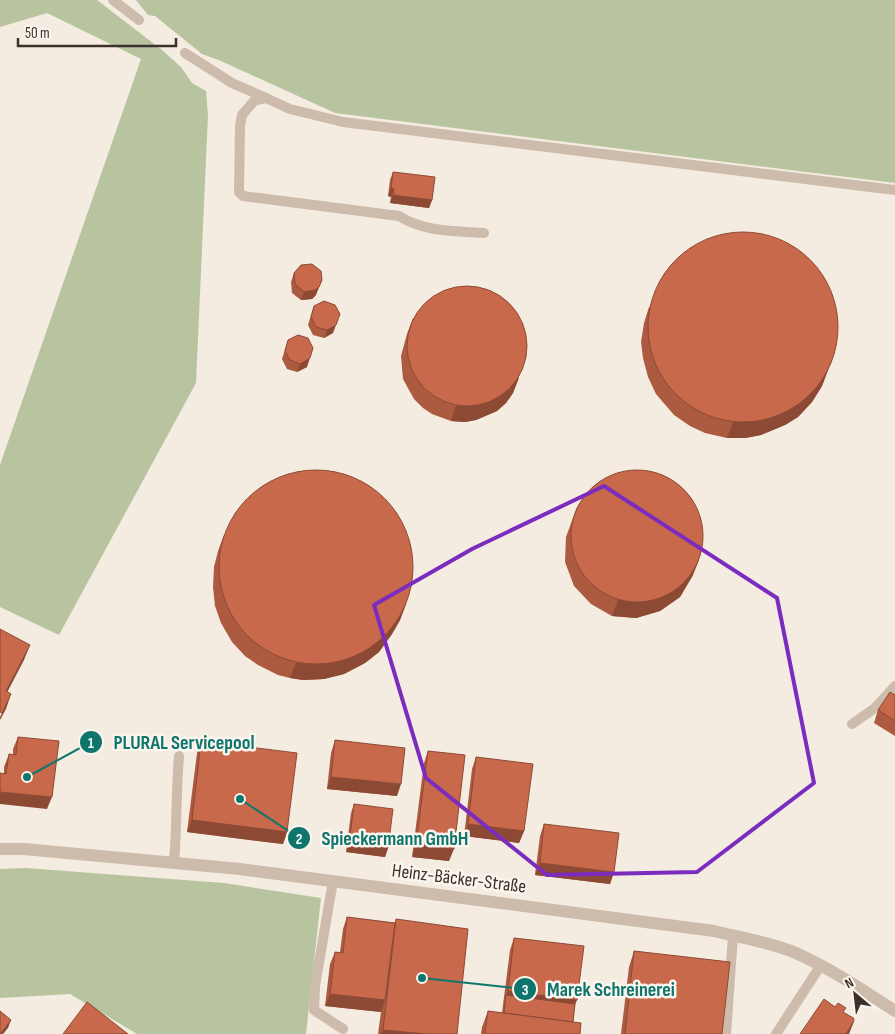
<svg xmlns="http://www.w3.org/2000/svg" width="895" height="1034" font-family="'Sofia Sans Condensed',sans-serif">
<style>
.green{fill:#b8c4a0}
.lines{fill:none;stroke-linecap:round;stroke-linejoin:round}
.service{stroke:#cdbbac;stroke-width:10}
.minor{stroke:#cdbbac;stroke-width:12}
.wall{fill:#ac5a40}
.shaded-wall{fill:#8c4a34}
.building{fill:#c8694b;stroke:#8c4a34}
.marked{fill:none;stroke:#7b2cbf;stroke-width:4;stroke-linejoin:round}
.labels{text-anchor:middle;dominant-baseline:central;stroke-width:5;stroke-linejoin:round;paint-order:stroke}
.street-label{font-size:19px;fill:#3b302b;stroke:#fbf5ee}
.leader{fill:none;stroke:#0f766e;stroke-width:2}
.callout-dot{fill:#0f766e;stroke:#fbf5ee;stroke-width:2}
.mark-label{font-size:15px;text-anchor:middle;font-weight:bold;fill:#fff}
.callout-label{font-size:20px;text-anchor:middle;font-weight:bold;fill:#0f766e;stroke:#fbf5ee;stroke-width:5;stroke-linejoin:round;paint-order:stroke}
</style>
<rect width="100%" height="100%" fill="#f4ebe1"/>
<g class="green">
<polygon points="0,0 97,0 162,50 181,67 192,83 206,91 208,115 196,383 59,635 0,607 0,465 141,59 47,13 0,27"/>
<polygon points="136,0 895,0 895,183 335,113 221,61 202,54 155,16 148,15"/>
<polygon points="26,868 224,883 321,898 306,1034 137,1034 70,994 0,998 0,869"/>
</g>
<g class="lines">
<g class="service">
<polyline points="113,0 139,20"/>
<polyline points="185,53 232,83 266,98"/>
<path d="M484,233C455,231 424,232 399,216L243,196L239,192L240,126L242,115L254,101L266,98L290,109L343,122L895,190"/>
<polyline points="852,724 875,708 895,686"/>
<path d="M174,863C177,827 176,792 179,756"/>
<polyline points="333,881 315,986 314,1010 343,1029"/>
<polyline points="726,1034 733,936"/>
<polyline points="776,1034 821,965"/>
</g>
<path class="minor" d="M0,849H24L240,869L714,931C741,938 770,942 796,953C831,969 863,990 895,1011"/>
</g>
<g class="wall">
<polygon points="393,172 432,200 429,208 390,203 391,197 388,196 390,180"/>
<polygon points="294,273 316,295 312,299 301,300 292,293 291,282"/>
<polygon points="314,306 333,333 324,338 313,335 308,325"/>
<polygon points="649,307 835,351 822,386 812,402 798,417 785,425 761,435 745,438 727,438 705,433 690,426 674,415 656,394 648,377 643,358 641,342 644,323"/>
<polygon points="413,318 527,354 513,393 506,403 497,411 476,420 465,422 451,421 432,414 423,408 414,399 403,379 401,356 407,334"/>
<polygon points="288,340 307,367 297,372 287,369 282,359"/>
<polygon points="577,507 693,575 680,597 660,611 636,618 612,616 591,604 574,586 565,562 566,537"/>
<polygon points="224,535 406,604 400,620 392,634 379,652 365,663 344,674 324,679 303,680 290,678 278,675 258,665 245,656 232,642 221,623 215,606 213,587 214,567 218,551"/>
<polygon points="895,695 895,736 874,723 878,710"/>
<polygon points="18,737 47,809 4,774 4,767 9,754 13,755 13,749"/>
<polygon points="335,740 397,796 327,789 331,753"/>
<polygon points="201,741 287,832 283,844 187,832 197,753"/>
<polygon points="428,751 449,861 412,857 424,763"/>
<polygon points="476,757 524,831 519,843 464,836 472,769"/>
<polygon points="354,804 388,848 385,857 346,852 351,813"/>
<polygon points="544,824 614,872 610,884 535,875 540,836"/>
<polygon points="347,917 395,923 396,919 457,1034 378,1034 381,1012 325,1006 330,964 335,952 340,952 343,929"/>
<polygon points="514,938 575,1005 573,1022 580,1034 481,1034 482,1027 488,1011 502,1013 510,950"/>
<polygon points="634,951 722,1034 621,1034 629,967"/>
</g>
<g class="shaded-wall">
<polygon points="391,188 394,189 391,197 388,196"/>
<polygon points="393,195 432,200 429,208 390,203"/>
<polygon points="322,280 316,295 312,299 301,300 304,292"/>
<polygon points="336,325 333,333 324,338 327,330"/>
<polygon points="310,358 307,367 297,372 300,364"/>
<polygon points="828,370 822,386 812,402 798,417 785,425 761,435 745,438 727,438 733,422"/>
<polygon points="519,378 513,393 506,403 497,411 476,420 465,422 451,421 456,405"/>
<polygon points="699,560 693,575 680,597 660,611 636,618 612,616 618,600"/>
<polygon points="406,604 400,620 392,634 379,652 365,663 344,674 324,679 303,680 290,678 296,663"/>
<polygon points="30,645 24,660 0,706 6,691"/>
<polygon points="11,694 6,709 0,720 0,717 2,713"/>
<polygon points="331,777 401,784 397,796 327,789"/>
<polygon points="0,792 52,797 47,809 0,804"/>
<polygon points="192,820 287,832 283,844 187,832"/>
<polygon points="468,824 524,831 519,843 464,836"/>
<polygon points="349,844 388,848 385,857 346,852"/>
<polygon points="416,844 454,849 449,861 412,857"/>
<polygon points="540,863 614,872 610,884 535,875"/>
<polygon points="508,991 577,1000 572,1012 506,995 503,1003"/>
<polygon points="330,994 385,1000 381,1012 325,1006"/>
<polygon points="855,1019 849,1034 846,1034"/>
<polygon points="11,1020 8,1028 3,1034 0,1034"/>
<polygon points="383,1030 427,1034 381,1034"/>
</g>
<g class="building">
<polygon points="393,172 435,177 432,200 393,195 394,189 391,188"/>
<circle cx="743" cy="327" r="95"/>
<polygon points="312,264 321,271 322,280 319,287 315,290 304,292 295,284 294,273 301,265"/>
<circle cx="467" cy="346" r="60"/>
<polygon points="324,301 335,305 340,314 336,325 327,330 316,327 311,317 314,306"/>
<polygon points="298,335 308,338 313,348 310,358 300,364 290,360 285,351 288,340"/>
<circle cx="637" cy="536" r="66"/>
<circle cx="316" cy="567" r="97"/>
<polygon points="0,629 30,645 6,691 11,694 2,713 0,712"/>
<polygon points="890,692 895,695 895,721 878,710"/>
<polygon points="18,737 59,741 52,797 0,792 0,773 6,774 9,754 16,755"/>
<polygon points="335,740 405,748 401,784 331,777"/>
<polygon points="201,741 297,753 287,832 192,820"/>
<polygon points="428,751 465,755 454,849 416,844"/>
<polygon points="476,757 533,764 524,831 468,824"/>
<polygon points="354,804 393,809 388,848 349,844"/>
<polygon points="544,824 619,833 614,872 540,863"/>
<polygon points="347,917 395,923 385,1000 330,994 335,952 343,953"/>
<polygon points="396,919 468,929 457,1034 427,1034 383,1030"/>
<polygon points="514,938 584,946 577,1000 508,991"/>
<polygon points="634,951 730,962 722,1034 625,1034"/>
<polygon points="506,995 575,1004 573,1022 504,1013"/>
<polygon points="824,999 835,1007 838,1003 846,1008 843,1012 855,1019 846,1034 800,1034"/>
<polygon points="87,1002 128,1034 63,1034"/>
<polygon points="0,1011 11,1020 0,1034"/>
<polygon points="488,1011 581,1023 580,1034 485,1034"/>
</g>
<path class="marked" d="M604,486L777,598L814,783L697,872L547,875L426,778L374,605L472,549Z"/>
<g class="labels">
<g class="street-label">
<text transform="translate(459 879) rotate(7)">Heinz-Bäcker-Straße</text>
</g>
</g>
<path class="leader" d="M27 777L91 742M240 799L299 838M422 978L525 989"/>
<g class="callout-dot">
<circle cx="27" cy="777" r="5"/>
<circle cx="240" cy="799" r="5"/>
<circle cx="422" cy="978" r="5"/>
<circle cx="91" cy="742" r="12"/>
<circle cx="299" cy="838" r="12"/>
<circle cx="525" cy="989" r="12"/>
</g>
<g class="mark-label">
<text x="91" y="748">1</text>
<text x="299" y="844">2</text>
<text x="525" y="995">3</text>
</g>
<g class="callout-label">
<text x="184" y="749">PLURAL Servicepool</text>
<text x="395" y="845">Spieckermann GmbH</text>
<text x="611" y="996">Marek Schreinerei</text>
</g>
<g transform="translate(855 994) rotate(332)" stroke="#fbf5ee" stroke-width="4" paint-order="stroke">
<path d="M0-4L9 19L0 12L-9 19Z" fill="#3b302b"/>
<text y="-8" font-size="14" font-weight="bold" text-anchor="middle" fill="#3b302b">N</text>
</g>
<path d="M18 38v8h158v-8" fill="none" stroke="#3b302b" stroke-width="2.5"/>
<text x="25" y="38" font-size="15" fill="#3b302b" stroke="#fbf5ee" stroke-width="4" paint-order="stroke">50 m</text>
</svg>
